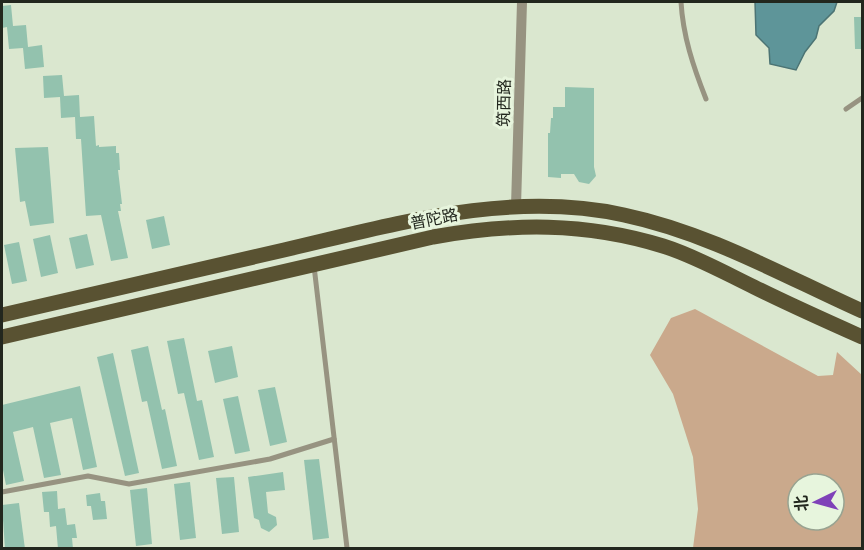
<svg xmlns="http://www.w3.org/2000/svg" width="864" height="550" font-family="Bitter,'Noto Sans SC',serif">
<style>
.green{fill:#caa98c;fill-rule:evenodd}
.water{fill:#5e9599;stroke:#4c7474;stroke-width:1.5}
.building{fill:#93c2ae}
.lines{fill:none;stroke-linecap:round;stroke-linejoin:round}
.service{stroke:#979381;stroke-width:5}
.minor{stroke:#979381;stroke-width:10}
.primary{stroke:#595232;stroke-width:15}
.labels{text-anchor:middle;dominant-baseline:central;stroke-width:6;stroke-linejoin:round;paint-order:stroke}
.street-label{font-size:16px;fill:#22271e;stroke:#e7f5dd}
</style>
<rect width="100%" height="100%" fill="#dae7cf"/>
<path class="green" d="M695,309L818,376L833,375L837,352L862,375V548H693L698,509L693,457L673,394L650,355L671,318ZM798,484H834V520H798Z"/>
<polygon class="water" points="755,2 837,2 834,11 819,26 816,38 805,52 796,70 770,64 769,48 756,35"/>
<g class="building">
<polygon points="11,5 13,26 26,25 28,47 42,45 44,67 25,69 23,48 9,49 7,27 2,28 2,6"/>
<polygon points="854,17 862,17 862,49 855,49"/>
<polygon points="62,75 64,96 79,95 80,117 94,116 96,146 99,145 99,147 116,146 116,153 119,153 120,170 118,170 122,204 120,204 121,211 118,211 128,258 111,261 101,215 86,216 81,139 76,139 75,117 61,118 60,97 44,98 43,76"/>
<polygon points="565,87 594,88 594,167 596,176 589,184 579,182 574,174 561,174 561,178 548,177 548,133 550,133 551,118 553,118 553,107 565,107"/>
<polygon points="48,147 54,223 30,226 25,201 20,202 15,148"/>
<polygon points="164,216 170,245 152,249 146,220"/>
<polygon points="87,234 94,265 76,269 69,238"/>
<polygon points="50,235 58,273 41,277 33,239"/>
<polygon points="19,242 27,281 12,284 4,245"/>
<polygon points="184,338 197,401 202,400 214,457 199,460 184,393 178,394 167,341"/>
<polygon points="148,346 162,410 165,409 177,466 162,469 147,401 142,402 131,350"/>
<polygon points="232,346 238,377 215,383 208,351"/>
<polygon points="113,353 139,473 125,476 97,357"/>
<polygon points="80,386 97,467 83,470 72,418 50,423 61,475 44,478 33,427 13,432 24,481 6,485 2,465 2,405"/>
<polygon points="275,387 287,442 270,446 258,390"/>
<polygon points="238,396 250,451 235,454 223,399"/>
<polygon points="319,459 329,538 313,540 304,460"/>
<polygon points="283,472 285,490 266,492 268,513 276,517 277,525 269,532 261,528 259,520 254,518 248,477"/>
<polygon points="234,477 239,532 222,534 216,478"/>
<polygon points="190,482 196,538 180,540 174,484"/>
<polygon points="147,488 152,544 136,546 130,490"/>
<polygon points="57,491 58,509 65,508 67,525 75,524 77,538 72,538 73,549 58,549 56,526 50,527 49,512 44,512 42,492"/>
<polygon points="100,493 101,501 105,501 107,519 93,520 91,506 87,506 86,495"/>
<polygon points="19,503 25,549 5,549 2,505"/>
</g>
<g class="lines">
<g class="service">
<path d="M681,2C683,36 693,66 706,99"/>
<polyline points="846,109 862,98"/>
<polyline points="314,266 347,548"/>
<polyline points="2,492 88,476 129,484 270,459 334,439"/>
</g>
<polyline class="minor" points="516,206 522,2"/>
<g class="primary">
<path d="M2,315C96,293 190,272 284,250C396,224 509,190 624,215C709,233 784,276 862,311"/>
<path d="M2,337L433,237C512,223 585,222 663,246C695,256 725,273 754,287C790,305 826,321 862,337"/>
</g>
</g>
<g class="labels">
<g class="street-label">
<text transform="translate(504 103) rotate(-89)">筑西路</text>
<text transform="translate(434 219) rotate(-11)">普陀路</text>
</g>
</g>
<rect width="864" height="550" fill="none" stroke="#22271e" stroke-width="6"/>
<g transform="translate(816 502) rotate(265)"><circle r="28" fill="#e7f5dd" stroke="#98a391" stroke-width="1.5"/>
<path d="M0-4.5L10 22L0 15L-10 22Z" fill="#7f42b8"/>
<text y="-9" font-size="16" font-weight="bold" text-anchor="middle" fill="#22271e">北</text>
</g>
</svg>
